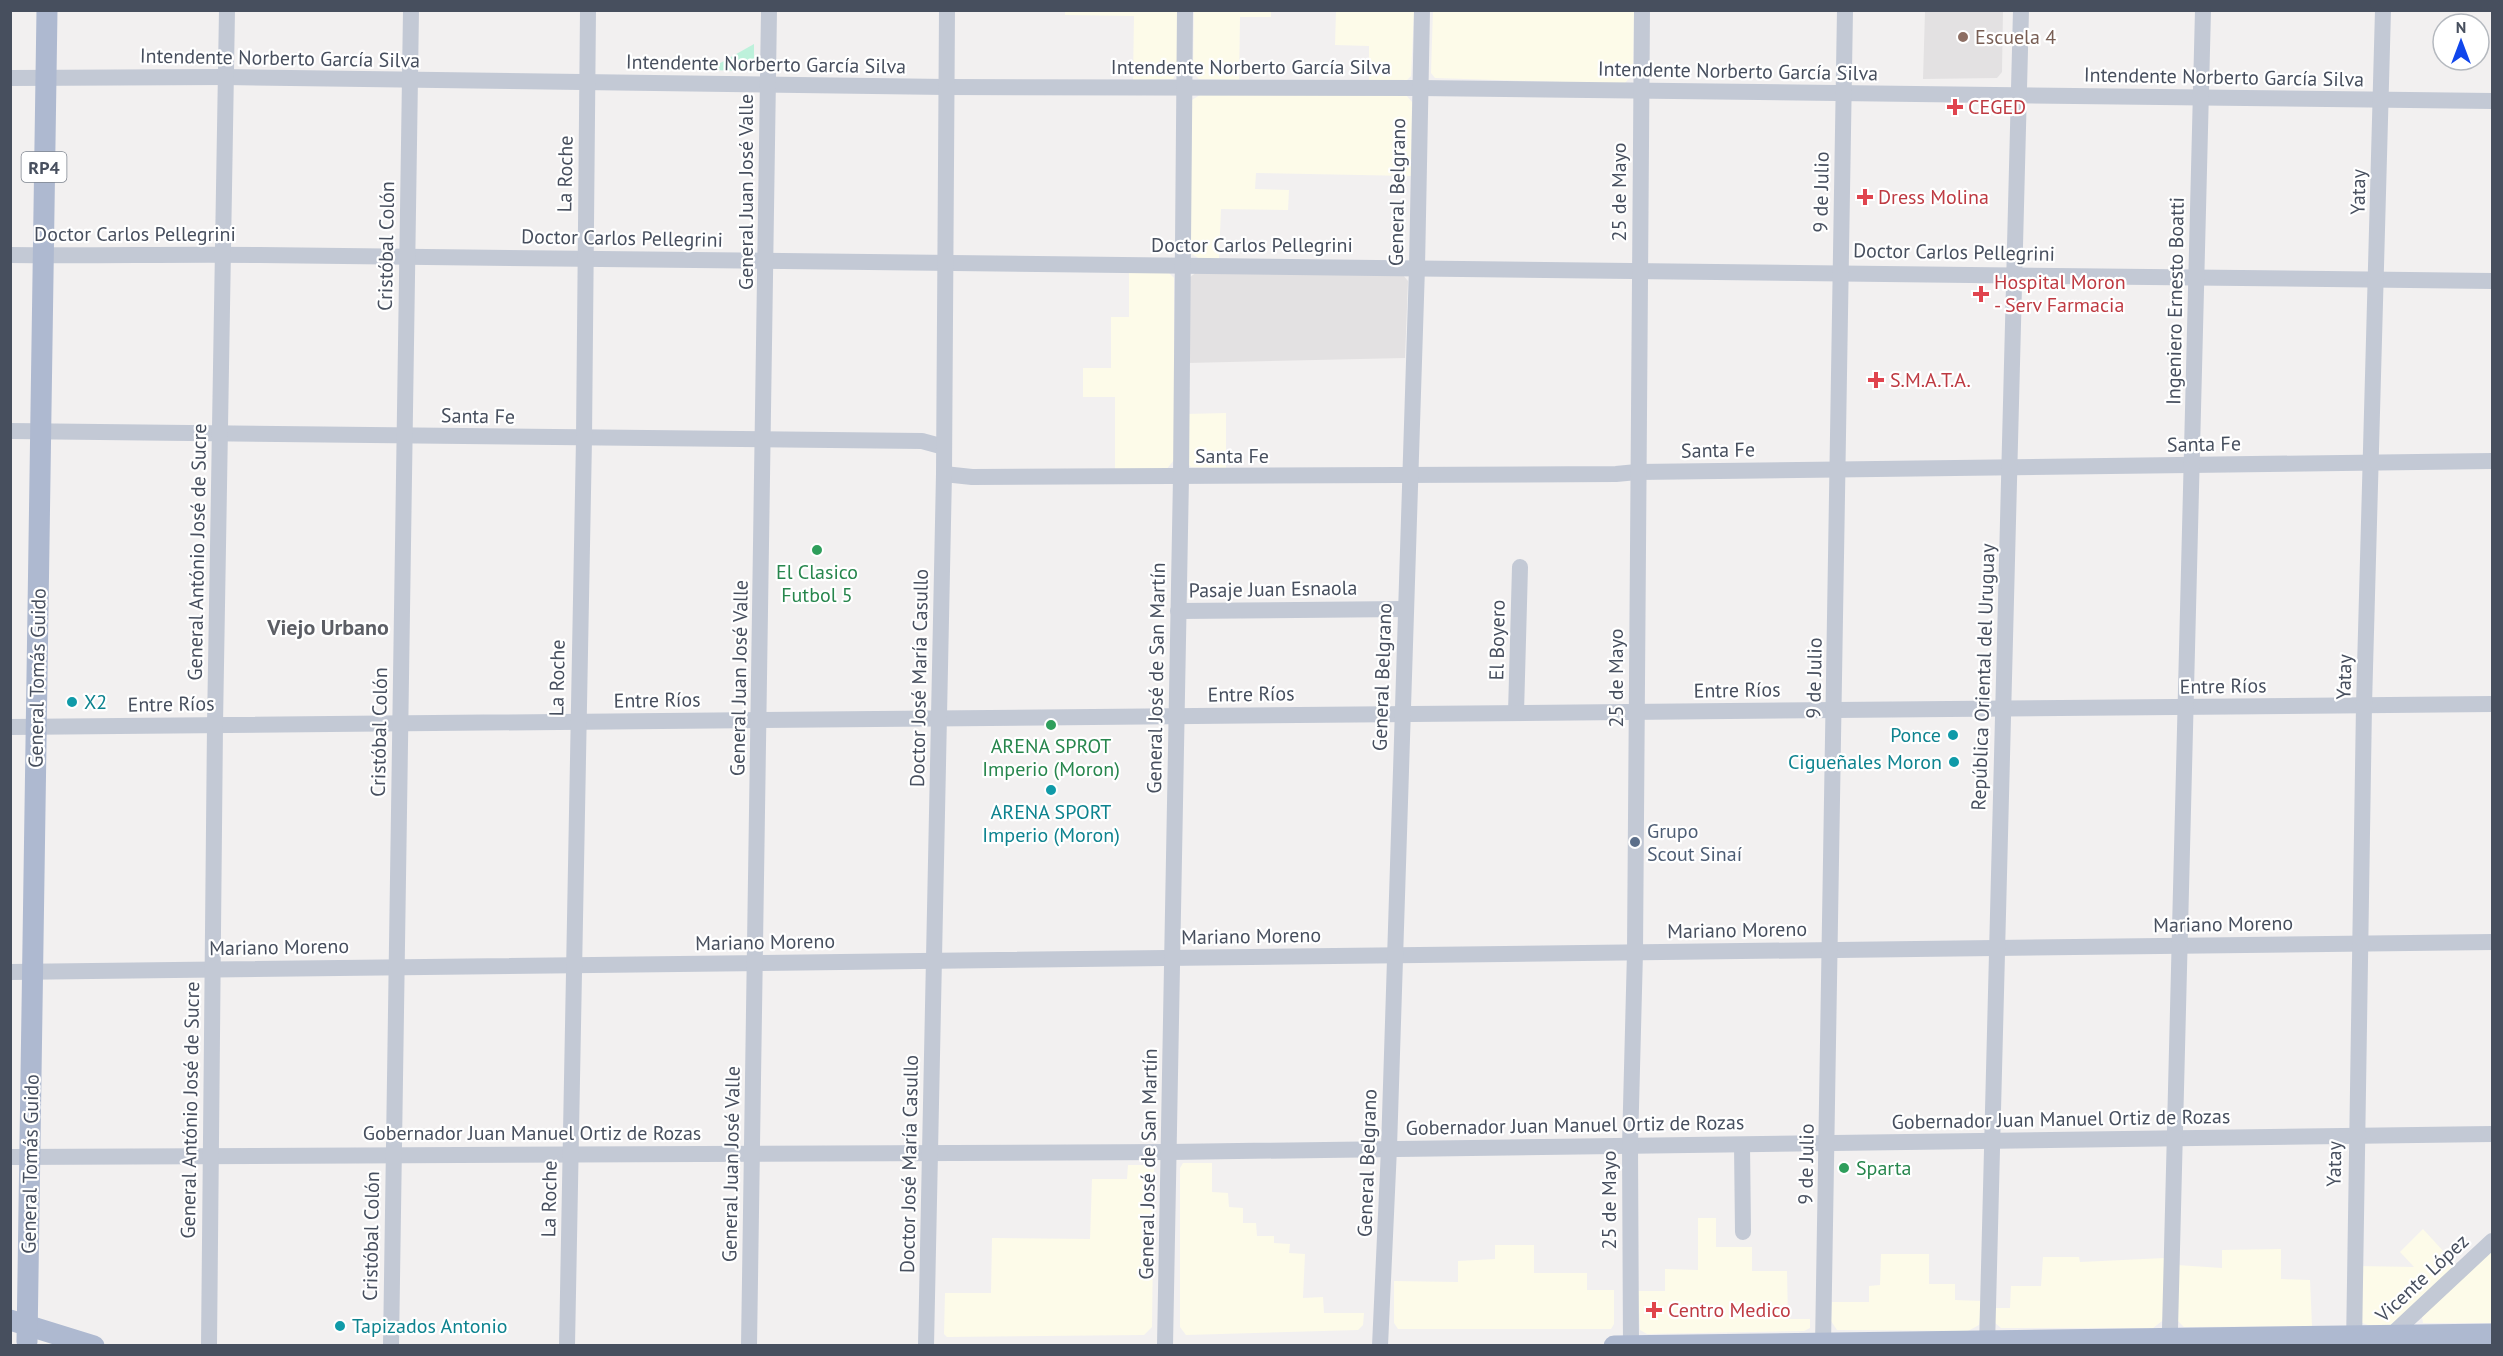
<svg xmlns="http://www.w3.org/2000/svg" width="2503" height="1356" font-family="'PT Sans',sans-serif">
<style>
.commercial{fill:#fdfbe9}
.education{fill:#e3e1e2}
.green{fill:#bdf1db}
.lines{fill:none;stroke-linecap:round;stroke-linejoin:round}
.minor{stroke:#c3c9d5;stroke-width:16}
.major{stroke:#aeb9d0;stroke-width:21}
.education-dot{fill:#8d6e63;stroke:#fff;stroke-width:2}
.health-dot{fill:#e0444e;stroke:#fff;stroke-width:2}
.leisure-dot{fill:#2e9e5b;stroke:#fff;stroke-width:2}
.culture-dot{fill:#0f9aa8;stroke:#fff;stroke-width:2}
.service-dot{fill:#5c6f8a;stroke:#fff;stroke-width:2}
.labels{text-anchor:middle;dominant-baseline:central;stroke-width:4.5;stroke-linejoin:round;paint-order:stroke}
.shield{fill:#fff;stroke:#7e848e;stroke-width:1.5}
.shield-label{font-size:18px;font-weight:bold;fill:#474f5e}
.education-label{font-size:20px;fill:#785e54;stroke:#fff;text-anchor:start}
.street-label{font-size:20px;fill:#474f5e;stroke:#fff}
.health-label{font-size:20px;fill:#be3a42;stroke:#fff;text-anchor:start}
.leisure-label{font-size:20px;fill:#27864d;stroke:#fff}
.culture-label{font-size:20px;fill:#0d838f;stroke:#fff;text-anchor:start}
.service-label{font-size:20px;fill:#4e5e75;stroke:#fff;text-anchor:start}
.quarter-label{font-size:22px;font-weight:bold;fill:#5c5e65;stroke:#fff}
</style>
<rect width="100%" height="100%" fill="#f2f0f0"/>
<g class="commercial">
<polygon points="1065,10 1178,11 1178,70 1173,79 1133,80 1134,16 1065,15"/>
<polygon points="1194,11 1271,11 1271,17 1240,17 1239,80 1199,79 1193,73"/>
<polygon points="1336,11 1414,11 1411,76 1407,80 1369,82 1369,46 1335,45"/>
<polygon points="1433,11 1634,11 1633,74 1624,84 1435,78 1431,73"/>
<polygon points="1203,93 1406,95 1412,102 1411,176 1256,173 1255,189 1289,190 1288,210 1221,209 1219,259 1200,259 1192,254 1190,249 1192,100"/>
<polygon points="1129,270 1166,270 1174,278 1174,460 1166,470 1115,470 1115,397 1083,397 1083,368 1111,368 1111,317 1129,317"/>
<polygon points="1226,413 1226,468 1191,467 1187,463 1186,414"/>
<polygon points="1183,1163 1212,1163 1212,1192 1228,1193 1229,1207 1243,1208 1243,1223 1256,1223 1257,1236 1274,1236 1274,1243 1290,1244 1289,1253 1305,1254 1303,1298 1323,1297 1324,1313 1364,1313 1363,1325 1358,1330 1186,1335 1180,1327 1180,1168"/>
<polygon points="1128,1165 1152,1165 1154,1167 1152,1327 1144,1335 947,1337 944,1334 945,1293 991,1293 992,1238 1090,1239 1092,1179 1127,1179"/>
<polygon points="1698,1218 1716,1218 1716,1247 1752,1247 1752,1271 1787,1271 1788,1319 1810,1319 1810,1328 1804,1331 1647,1334 1640,1330 1638,1291 1665,1291 1665,1269 1698,1270"/>
<polygon points="2423,1229 2457,1266 2393,1325 2368,1325 2360,1322 2358,1266 2414,1267 2400,1252"/>
<polygon points="1495,1245 1534,1245 1534,1273 1587,1273 1587,1290 1614,1290 1614,1324 1611,1329 1398,1329 1394,1323 1394,1281 1458,1282 1458,1261 1495,1259"/>
<polygon points="2492,1246 2492,1323 2423,1323 2422,1317"/>
<polygon points="2281,1249 2281,1279 2310,1280 2312,1326 2189,1327 2184,1327 2178,1321 2177,1265 2222,1268 2222,1250"/>
<polygon points="1881,1254 1929,1254 1929,1284 1955,1284 1955,1300 1982,1301 1979,1325 1968,1331 1837,1330 1831,1321 1832,1302 1869,1302 1869,1286 1880,1285"/>
<polygon points="2043,1257 2079,1257 2080,1262 2165,1258 2164,1314 2162,1321 2153,1328 2001,1328 1994,1322 1992,1308 2010,1308 2011,1286 2041,1286"/>
</g>
<g class="education">
<polygon points="1925,11 2003,11 2002,72 1997,78 1923,79"/>
<polygon points="1197,272 1403,275 1408,281 1405,358 1187,363 1190,277"/>
</g>
<polygon class="green" points="754,44 754,64 748,71 708,70"/>
<g class="lines">
<g class="minor">
<polyline points="10,78 225,77 946,87 1419,88 2492,101"/>
<path d="M10,255C94,256 177,254 260,255C1004,263 1748,271 2492,281"/>
<polyline points="10,431 922,441 944,447"/>
<polyline points="944,474 972,477 1616,474 1637,472 2492,461"/>
<polyline points="1178,611 1405,609"/>
<polyline points="1516,713 1520,567"/>
<polyline points="10,727 2492,704"/>
<polyline points="10,972 2492,942"/>
<polyline points="1742,1145 1743,1232"/>
<polyline points="10,1157 1169,1152 2492,1134"/>
<polyline points="2385,1341 2492,1241"/>
<polyline points="209,1346 215,725 227,10"/>
<polyline points="391,1346 411,10"/>
<polyline points="567,1346 584,439 588,10"/>
<polyline points="749,1346 769,10"/>
<polyline points="926,1346 944,474 947,10"/>
<polyline points="1165,1346 1181,477 1185,10"/>
<polyline points="1380,1346 1389,1148 1417,267 1422,10"/>
<polyline points="1631,1346 1630,1146 1635,952 1642,10"/>
<polyline points="1823,1346 1845,10"/>
<polyline points="1987,1346 2021,10"/>
<polyline points="2178,1346 2170,1338 2170,1329 2203,10"/>
<polyline points="2354,1346 2364,705 2383,10"/>
</g>
<g class="major">
<polyline points="10,1320 94,1346"/>
<polyline points="27,1342 47,10"/>
<polyline points="1614,1346 2492,1334"/>
</g>
</g>
<circle class="education-dot" cx="1963" cy="37" r="6"/>
<g class="health-dot">
<path d="M1952 98h6v6h6v6h-6v6h-6v-6h-6v-6h6z"/>
<path d="M1862 188h6v6h6v6h-6v6h-6v-6h-6v-6h6z"/>
<path d="M1978 285h6v6h6v6h-6v6h-6v-6h-6v-6h6z"/>
<path d="M1873 371h6v6h6v6h-6v6h-6v-6h-6v-6h6z"/>
<path d="M1651 1301h6v6h6v6h-6v6h-6v-6h-6v-6h6z"/>
</g>
<g class="leisure-dot">
<circle cx="817" cy="550" r="6"/>
<circle cx="1051" cy="725" r="6"/>
<circle cx="1844" cy="1168" r="6"/>
</g>
<g class="culture-dot">
<circle cx="72" cy="702" r="6"/>
<circle cx="1953" cy="735" r="6"/>
<circle cx="1954" cy="762" r="6"/>
<circle cx="1051" cy="790" r="6"/>
<circle cx="340" cy="1326" r="6"/>
</g>
<circle class="service-dot" cx="1635" cy="842" r="6"/>
<g class="labels">
<rect class="shield" x="21.5" y="152" width="45" height="30" rx="4.5"/>
<g class="shield-label">
<text x="44" y="167">RP4</text>
</g>
<g class="education-label">
<text x="1975" y="37">Escuela 4</text>
</g>
<g class="street-label">
<text transform="translate(280 58) rotate(1)">Intendente Norberto García Silva</text>
<text transform="translate(766 64) rotate(1)">Intendente Norberto García Silva</text>
<text x="1251" y="67">Intendente Norberto García Silva</text>
<text transform="translate(1738 71) rotate(1)">Intendente Norberto García Silva</text>
<text transform="translate(2224 77) rotate(1)">Intendente Norberto García Silva</text>
<text transform="translate(565 174) rotate(-89)">La Roche</text>
<text transform="translate(746 192) rotate(-90)">General Juan José Valle</text>
<text transform="translate(1397 192) rotate(-89)">General Belgrano</text>
<text transform="translate(1619 192) rotate(-90)">25 de Mayo</text>
<text transform="translate(1821 192) rotate(-89)">9 de Julio</text>
<text transform="translate(2358 192) rotate(-89)">Yatay</text>
<text x="135" y="234">Doctor Carlos Pellegrini</text>
<text transform="translate(622 238) rotate(1)">Doctor Carlos Pellegrini</text>
<text x="1252" y="245">Doctor Carlos Pellegrini</text>
<text transform="translate(386 246) rotate(-89)">Cristóbal Colón</text>
<text transform="translate(1954 252) rotate(1)">Doctor Carlos Pellegrini</text>
<text transform="translate(2175 301) rotate(-89)">Ingeniero Ernesto Boatti</text>
<text transform="translate(478 416) rotate(1)">Santa Fe</text>
<text transform="translate(2204 444) rotate(-1)">Santa Fe</text>
<text transform="translate(1718 450) rotate(-1)">Santa Fe</text>
<text x="1232" y="456">Santa Fe</text>
<text transform="translate(197 552) rotate(-89)">General António José de Sucre</text>
<text transform="translate(1273 589) rotate(-1)">Pasaje Juan Esnaola</text>
<text transform="translate(1497 640) rotate(-89)">El Boyero</text>
<text transform="translate(1382 677) rotate(-88)">General Belgrano</text>
<text transform="translate(1983 677) rotate(-88)">República Oriental del Uruguay</text>
<text transform="translate(2344 677) rotate(-88)">Yatay</text>
<text transform="translate(37 678) rotate(-89)">General Tomás Guido</text>
<text transform="translate(557 678) rotate(-89)">La Roche</text>
<text transform="translate(739 678) rotate(-89)">General Juan José Valle</text>
<text transform="translate(919 678) rotate(-89)">Doctor José María Casullo</text>
<text transform="translate(1156 678) rotate(-89)">General José de San Martín</text>
<text transform="translate(1616 678) rotate(-90)">25 de Mayo</text>
<text transform="translate(1814 678) rotate(-89)">9 de Julio</text>
<text transform="translate(2223 686) rotate(-1)">Entre Ríos</text>
<text transform="translate(1737 690) rotate(-1)">Entre Ríos</text>
<text transform="translate(1251 694) rotate(-1)">Entre Ríos</text>
<text transform="translate(657 700) rotate(-1)">Entre Ríos</text>
<text transform="translate(171 704) rotate(-1)">Entre Ríos</text>
<text transform="translate(379 732) rotate(-89)">Cristóbal Colón</text>
<text transform="translate(2223 924) rotate(-1)">Mariano Moreno</text>
<text transform="translate(1737 930) rotate(-1)">Mariano Moreno</text>
<text transform="translate(1251 936) rotate(-1)">Mariano Moreno</text>
<text transform="translate(765 942) rotate(-1)">Mariano Moreno</text>
<text transform="translate(279 947) rotate(-1)">Mariano Moreno</text>
<text transform="translate(190 1110) rotate(-89)">General António José de Sucre</text>
<text transform="translate(2061 1119) rotate(-1)">Gobernador Juan Manuel Ortiz de Rozas</text>
<text transform="translate(1575 1125) rotate(-1)">Gobernador Juan Manuel Ortiz de Rozas</text>
<text x="532" y="1133">Gobernador Juan Manuel Ortiz de Rozas</text>
<text transform="translate(1367 1163) rotate(-88)">General Belgrano</text>
<text transform="translate(30 1164) rotate(-89)">General Tomás Guido</text>
<text transform="translate(731 1164) rotate(-89)">General Juan José Valle</text>
<text transform="translate(909 1164) rotate(-89)">Doctor José María Casullo</text>
<text transform="translate(1148 1164) rotate(-89)">General José de San Martín</text>
<text transform="translate(1806 1164) rotate(-89)">9 de Julio</text>
<text transform="translate(2334 1164) rotate(-89)">Yatay</text>
<text transform="translate(549 1199) rotate(-89)">La Roche</text>
<text transform="translate(1609 1200) rotate(-90)">25 de Mayo</text>
<text transform="translate(371 1236) rotate(-89)">Cristóbal Colón</text>
<text transform="translate(2422 1278) rotate(-43)">Vicente López</text>
</g>
<g class="health-label">
<text x="1968" y="107">CEGED</text>
<text x="1878" y="197">Dress Molina</text>
<text x="1994" y="282">Hospital Moron<tspan x="1994" dy="23">- Serv Farmacia</tspan></text>
<text x="1890" y="380">S.M.A.T.A.</text>
<text x="1668" y="1310">Centro Medico</text>
</g>
<g class="leisure-label">
<text x="817" y="572">El Clasico<tspan x="817" dy="23">Futbol 5</tspan></text>
<text x="1051" y="746">ARENA SPROT<tspan x="1051" dy="23">Imperio (Moron)</tspan></text>
<text x="1856" y="1168" text-anchor="start">Sparta</text>
</g>
<g class="culture-label">
<text x="84" y="702">X2</text>
<text x="1941" y="735" text-anchor="end">Ponce</text>
<text x="1942" y="762" text-anchor="end">Cigueñales Moron</text>
<text x="1051" y="812" text-anchor="middle">ARENA SPORT<tspan x="1051" dy="23">Imperio (Moron)</tspan></text>
<text x="352" y="1326">Tapizados Antonio</text>
</g>
<g class="service-label">
<text x="1647" y="831">Grupo<tspan x="1647" dy="23">Scout Sinaí</tspan></text>
</g>
<g class="quarter-label">
<text x="328" y="627">Viejo Urbano</text>
</g>
</g>
<rect width="2503" height="1356" fill="none" stroke="#474f5e" stroke-width="24"/>
<g transform="translate(2461 42)"><circle r="28" fill="#ffffff" stroke="#b5b9bf" stroke-width="1.5"/>
<path d="M0-4.5L10 22L0 15L-10 22Z" fill="#1046ec"/>
<text y="-9" font-size="16" font-weight="bold" text-anchor="middle" fill="#474f5e">N</text>
</g>
</svg>
